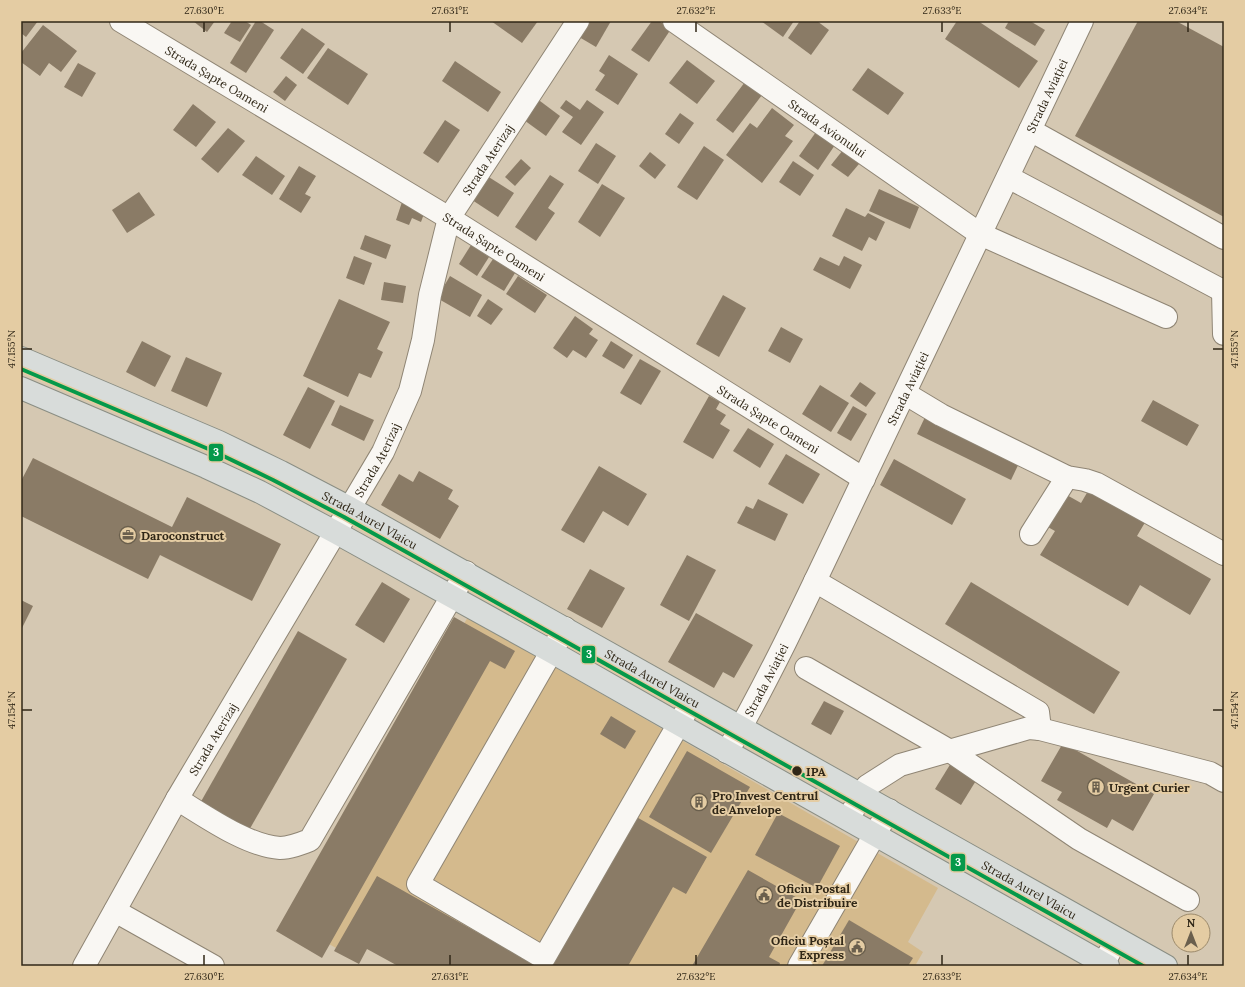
<svg xmlns="http://www.w3.org/2000/svg" width="1245" height="987" font-family="Lora,serif">
<style>
.green{fill:#d4ba8d}
.building{fill:#8a7b66}
.lines{fill:none;stroke-linecap:round;stroke-linejoin:round}
.minor-casing{stroke:#8f8574;stroke-width:24}
.major-casing{stroke:#8a8e84;stroke-width:24}
.minor{stroke:#f9f7f3;stroke-width:22}
.major{stroke:#d8dcda;stroke-width:22}
.tram-1-casing{stroke:#e4cca3;stroke-width:7}
.tram-1{stroke:#05994a;stroke-width:4}
.ticks{fill:none;stroke:#302717;stroke-width:1.5}
.stop-dot{fill:#302717;stroke:#e4cca3;stroke-width:1.5}
.labels{text-anchor:middle;dominant-baseline:central;stroke-width:4;stroke-linejoin:round;paint-order:stroke}
.street-label{font-size:12px;fill:#302717;stroke:#e4cca3}
.poi-label{font-size:12px;font-weight:bold;fill:#302717;stroke:#e4cca3;text-anchor:start}
.stop-label{font-size:12px;font-weight:bold;fill:#302717;stroke:#e4cca3;text-anchor:start}
.line-badge{stroke:#e4cca3;stroke-width:1.5}
.badge-label{font-size:11px;text-anchor:middle;font-weight:bold;fill:#fff}
.neatline{fill:none;stroke:#302717;stroke-width:1.5}
.ticks-label{font-size:10px;text-anchor:middle;fill:#302717}
</style>
<rect width="100%" height="100%" fill="#d5c8b2"/>
<polygon class="green" points="468,617 938,888 908,942 923,952 915,966 399,966 366,946 358,960 327,943 281,929"/>
<g class="building">
<polygon points="21,21 38,21 26,37 21,33"/>
<polygon points="193,21 215,21 207,32"/>
<polygon points="232,21 245,21 251,25 240,42 224,33"/>
<polygon points="256,21 260,21 274,30 246,73 230,63"/>
<polygon points="491,21 538,21 522,43"/>
<polygon points="582,21 611,21 596,47 574,34"/>
<polygon points="652,21 659,21 671,29 649,62 631,50"/>
<polygon points="761,21 794,21 783,37"/>
<polygon points="800,21 817,21 829,30 811,55 788,38"/>
<polygon points="957,21 978,21 1038,61 1019,88 945,39"/>
<polygon points="1009,21 1030,21 1045,30 1035,46 1005,28"/>
<polygon points="1138,21 1176,21 1224,47 1224,217 1075,136"/>
<polygon points="43,25 77,51 61,72 49,63 40,76 21,62 21,53"/>
<polygon points="302,28 325,44 303,74 280,58"/>
<polygon points="328,48 368,74 348,105 307,78"/>
<polygon points="609,55 638,74 618,105 595,90 605,75 599,71"/>
<polygon points="687,60 715,81 697,104 669,83"/>
<polygon points="455,61 501,92 488,112 442,81"/>
<polygon points="78,63 96,73 82,97 64,87"/>
<polygon points="868,68 904,93 888,115 852,90"/>
<polygon points="286,76 297,85 285,101 273,92"/>
<polygon points="745,82 762,95 733,133 716,120"/>
<polygon points="532,95 560,116 546,136 517,115"/>
<polygon points="566,100 580,110 587,100 604,112 581,145 562,132 573,117 560,108"/>
<polygon points="193,104 216,122 196,147 173,130"/>
<polygon points="772,108 794,125 785,136 793,141 762,183 726,155 750,123 757,128"/>
<polygon points="680,113 694,123 679,144 665,134"/>
<polygon points="445,120 460,130 438,163 423,153"/>
<polygon points="228,128 245,141 218,173 201,159"/>
<polygon points="816,132 835,145 818,170 799,156"/>
<polygon points="596,143 616,156 598,184 578,171"/>
<polygon points="847,145 864,158 848,177 831,165"/>
<polygon points="704,146 724,160 697,200 677,187"/>
<polygon points="650,152 666,165 655,179 639,166"/>
<polygon points="256,156 285,176 272,195 242,175"/>
<polygon points="521,159 531,168 515,186 505,177"/>
<polygon points="793,161 814,175 800,196 779,182"/>
<polygon points="299,166 316,176 305,194 311,197 301,213 279,199"/>
<polygon points="484,174 514,193 498,217 469,198"/>
<polygon points="550,175 564,184 548,208 555,213 536,241 515,227"/>
<polygon points="602,184 625,198 600,237 578,222"/>
<polygon points="879,189 919,207 910,229 869,211"/>
<polygon points="139,192 155,215 127,233 112,210"/>
<polygon points="402,202 425,211 421,222 412,218 409,225 396,220"/>
<polygon points="846,208 865,217 868,213 885,222 876,241 869,237 862,251 832,236"/>
<polygon points="365,235 391,245 386,259 360,249"/>
<polygon points="471,245 489,257 477,276 459,264"/>
<polygon points="354,256 372,263 364,285 346,278"/>
<polygon points="844,256 862,265 850,289 813,270 820,257 839,266"/>
<polygon points="493,259 515,273 504,291 481,277"/>
<polygon points="450,276 482,295 470,317 437,298"/>
<polygon points="518,276 547,295 535,313 506,294"/>
<polygon points="384,282 406,286 403,303 381,300"/>
<polygon points="723,295 746,308 719,357 696,344"/>
<polygon points="339,299 390,322 377,349 383,352 371,378 359,373 348,397 303,376"/>
<polygon points="488,299 503,309 491,325 477,316"/>
<polygon points="575,316 593,329 589,334 598,340 586,358 573,350 567,358 553,348"/>
<polygon points="781,327 803,339 790,363 768,351"/>
<polygon points="142,341 171,356 155,387 126,372"/>
<polygon points="611,341 633,355 624,369 602,356"/>
<polygon points="186,357 222,373 207,407 171,391"/>
<polygon points="640,359 661,371 641,405 620,393"/>
<polygon points="860,382 876,393 866,407 850,396"/>
<polygon points="820,385 849,403 831,432 802,414"/>
<polygon points="308,387 335,401 310,449 283,435"/>
<polygon points="709,396 720,402 716,409 726,415 720,424 730,430 713,459 683,442"/>
<polygon points="1153,400 1199,425 1187,446 1141,421"/>
<polygon points="340,405 374,420 364,441 331,425"/>
<polygon points="853,406 867,414 851,441 837,433"/>
<polygon points="926,415 1020,461 1011,480 917,434"/>
<polygon points="748,428 774,444 760,468 733,451"/>
<polygon points="786,454 820,474 803,504 768,484"/>
<polygon points="33,458 172,527 187,497 281,544 252,601 160,555 148,579 21,516 21,481"/>
<polygon points="894,459 966,499 952,525 880,485"/>
<polygon points="599,466 647,494 628,526 603,511 584,543 561,530"/>
<polygon points="419,471 453,490 448,499 459,506 440,539 381,505 399,474 413,482"/>
<polygon points="1091,486 1147,519 1137,536 1211,579 1190,615 1140,585 1128,606 1040,555 1055,531 1046,526 1065,494 1081,503"/>
<polygon points="758,499 788,514 775,541 737,523 746,506 753,509"/>
<polygon points="687,555 716,570 689,621 660,605"/>
<polygon points="590,569 625,588 602,628 567,609"/>
<polygon points="382,582 410,599 384,643 355,625"/>
<polygon points="971,582 1120,672 1094,714 945,624"/>
<polygon points="21,600 33,606 21,630"/>
<polygon points="696,613 753,645 734,678 723,672 714,688 668,662"/>
<polygon points="454,617 515,651 505,669 490,661 322,958 276,931"/>
<polygon points="298,631 347,659 248,832 199,805"/>
<polygon points="824,701 844,711 831,735 811,724"/>
<polygon points="611,716 636,731 625,749 600,734"/>
<polygon points="1063,743 1154,794 1133,831 1112,819 1107,828 1057,800 1062,792 1041,781"/>
<polygon points="687,751 750,787 711,853 649,817"/>
<polygon points="951,763 977,779 961,805 935,789"/>
<polygon points="778,813 840,846 817,888 755,855"/>
<polygon points="633,815 707,857 686,894 673,887 628,966 546,966"/>
<polygon points="748,870 801,900 769,957 780,963 779,966 692,966"/>
<polygon points="377,876 537,966 398,966 367,949 359,964 334,951"/>
<polygon points="849,920 913,958 908,966 822,966"/>
</g>
<g class="lines">
<g class="minor-casing">
<g id="minor">
<path id="s1" d="M121,21L449,218L864,479"/>
<path id="s2" d="M674,21L980,234L1166,317"/>
<polyline points="1030,130 1224,238"/>
<polyline points="1008,177 1223,291"/>
<polyline points="1224,289 1223,291 1224,334"/>
<polyline points="906,394 941,415 1067,477 1085,480 1097,484 1224,554"/>
<polyline points="1031,534 1067,477"/>
<polyline points="815,581 1038,712 1040,729"/>
<polyline points="565,628 418,884 544,958 692,701"/>
<polyline points="806,668 950,751 1079,839 1188,900"/>
<path id="s3" d="M727,752C778,663 820,570 864,478C938,326 1009,173 1082,21"/>
<path d="M177,799C205,816 247,846 280,848C290,848 300,844 310,840L466,572"/>
<polyline points="848,819 867,786 900,765 1029,728 1040,729 1210,773 1224,781"/>
<polyline points="115,911 213,966"/>
<path id="s4" d="M84,966L177,799L383,452L410,391L423,340L430,295L449,218L578,21"/>
<polyline points="799,966 889,810"/>
<polyline points="1102,966 1117,939"/>
</g>
</g>
<g class="major-casing">
<g id="major">
<path id="s5" d="M21,358L219,442L281,472L350,508L1166,966"/>
<polyline points="21,388 206,467 260,492 335,532 552,652 703,738 1108,966"/>
</g>
</g>
<use href="#minor" class="minor"/>
<use href="#major" class="major"/>
<g class="tram-1-casing">
<polyline id="tram-1" points="21,369 213,451 273,480 344,517 1143,966"/>
</g>
<use href="#tram-1" class="tram-1"/>
</g>
<path class="ticks" d="M204,22V32M450,22V32M696,22V32M942,22V32M1188,22V32M22,349H32M1213,349H1223M22,710H32M1213,710H1223M204,955V965M450,955V965M696,955V965M942,955V965M1188,955V965"/>
<defs>
<g id="office-ring" transform="scale(0.9)"><circle r="9.5" fill="#e4cca3" stroke="#6a5f4d" stroke-width="1.5"/><path d="M-6-3h4V-5.5h4V-3h4V5H-6ZM-1-4.5V-3h2v-1.5ZM-6 0V1H6V0Z" fill="#6a5f4d"/></g>
<g id="building-ring" transform="scale(0.9)"><circle r="9.5" fill="#e4cca3" stroke="#6a5f4d" stroke-width="1.5"/><path d="M-4-6H4V6H1V3H-1V6H-4ZM-2.5-4.3h1.7v1.8h-1.7ZM.8-4.3h1.7v1.8H.8ZM-2.5-1h1.7V.8h-1.7ZM.8-1h1.7V.8H.8Z" fill="#6a5f4d"/></g>
<g id="civic-ring" transform="scale(0.9)"><circle r="9.5" fill="#e4cca3" stroke="#6a5f4d" stroke-width="1.5"/><path d="M-.6-6.5H3V-4.5H.6V-3L4-1V1h2V6H-6V1h2V-1L-.6-3ZM-1.2 2.5V6h2.4V2.5Z" fill="#6a5f4d"/></g>
</defs>
<g fill-rule="evenodd">
<use href="#office-ring" x="128" y="535"/>
<use href="#building-ring" x="1096" y="787"/>
<use href="#building-ring" x="699" y="802"/>
<use href="#civic-ring" x="764" y="895"/>
<use href="#civic-ring" x="857" y="947"/>
</g>
<circle class="stop-dot" cx="797" cy="771" r="5.5"/>
<g class="labels">
<g class="street-label">
<text stroke="none"><textPath href="#s1" startOffset="112">Strada Șapte Oameni</textPath></text>
<text stroke="none"><textPath href="#s3" startOffset="730">Strada Aviației</textPath></text>
<text stroke="none"><textPath href="#s2" startOffset="187">Strada Avionului</textPath></text>
<text stroke="none"><textPath href="#s4" startOffset="909">Strada Aterizaj</textPath></text>
<text stroke="none"><textPath href="#s1" startOffset="436">Strada Șapte Oameni</textPath></text>
<text stroke="none"><textPath href="#s3" startOffset="406">Strada Aviației</textPath></text>
<text stroke="none"><textPath href="#s1" startOffset="760">Strada Șapte Oameni</textPath></text>
<text stroke="none"><textPath href="#s4" startOffset="585">Strada Aterizaj</textPath></text>
<text stroke="none"><textPath href="#s5" startOffset="385">Strada Aurel Vlaicu</textPath></text>
<text stroke="none"><textPath href="#s5" startOffset="709">Strada Aurel Vlaicu</textPath></text>
<text stroke="none"><textPath href="#s3" startOffset="82">Strada Aviației</textPath></text>
<text stroke="none"><textPath href="#s4" startOffset="261">Strada Aterizaj</textPath></text>
<text stroke="none"><textPath href="#s5" startOffset="1141">Strada Aurel Vlaicu</textPath></text>
</g>
<g class="poi-label">
<text x="141" y="535">Daroconstruct</text>
<text x="1109" y="787">Urgent Curier</text>
<text x="712" y="795">Pro Invest Centrul<tspan x="712" dy="14">de Anvelope</tspan></text>
<text x="777" y="888">Oficiu Postal<tspan x="777" dy="14">de Distribuire</tspan></text>
<text x="844" y="940" text-anchor="end">Oficiu Poștal<tspan x="844" dy="14">Express</tspan></text>
</g>
<g class="stop-label">
<text x="806" y="771">IPA</text>
</g>
</g>
<g class="line-badge">
<rect x="208" y="443" width="16" height="19" rx="4" fill="#05994a"/>
<rect x="581" y="645" width="15" height="19" rx="4" fill="#05994a"/>
<rect x="950" y="853" width="16" height="19" rx="4" fill="#05994a"/>
</g>
<g class="badge-label">
<text x="216" y="456">3</text>
<text x="589" y="658">3</text>
<text x="958" y="866">3</text>
</g>
<rect width="1245" height="987" fill="none" stroke="#e4cca3" stroke-width="44"/>
<g transform="translate(1191 933)"><circle r="19" fill="#e4cca3" stroke="#9c8a6b"/>
<path d="M0-3L7 15L0 10L-7 15Z" fill="#6a5f4d"/>
<text y="-6" font-size="11" font-weight="bold" text-anchor="middle" fill="#302717">N</text>
</g>
<rect x="22" y="22" width="1201" height="943" class="neatline"/>
<g class="ticks-label">
<text x="204" y="14">27.630°E</text>
<text x="450" y="14">27.631°E</text>
<text x="696" y="14">27.632°E</text>
<text x="942" y="14">27.633°E</text>
<text x="1188" y="14">27.634°E</text>
<text transform="translate(11 349) rotate(-90)" y="4">47.155°N</text>
<text transform="translate(1234 349) rotate(-90)" y="4">47.155°N</text>
<text transform="translate(11 710) rotate(-90)" y="4">47.154°N</text>
<text transform="translate(1234 710) rotate(-90)" y="4">47.154°N</text>
<text x="204" y="980">27.630°E</text>
<text x="450" y="980">27.631°E</text>
<text x="696" y="980">27.632°E</text>
<text x="942" y="980">27.633°E</text>
<text x="1188" y="980">27.634°E</text>
</g>
</svg>
